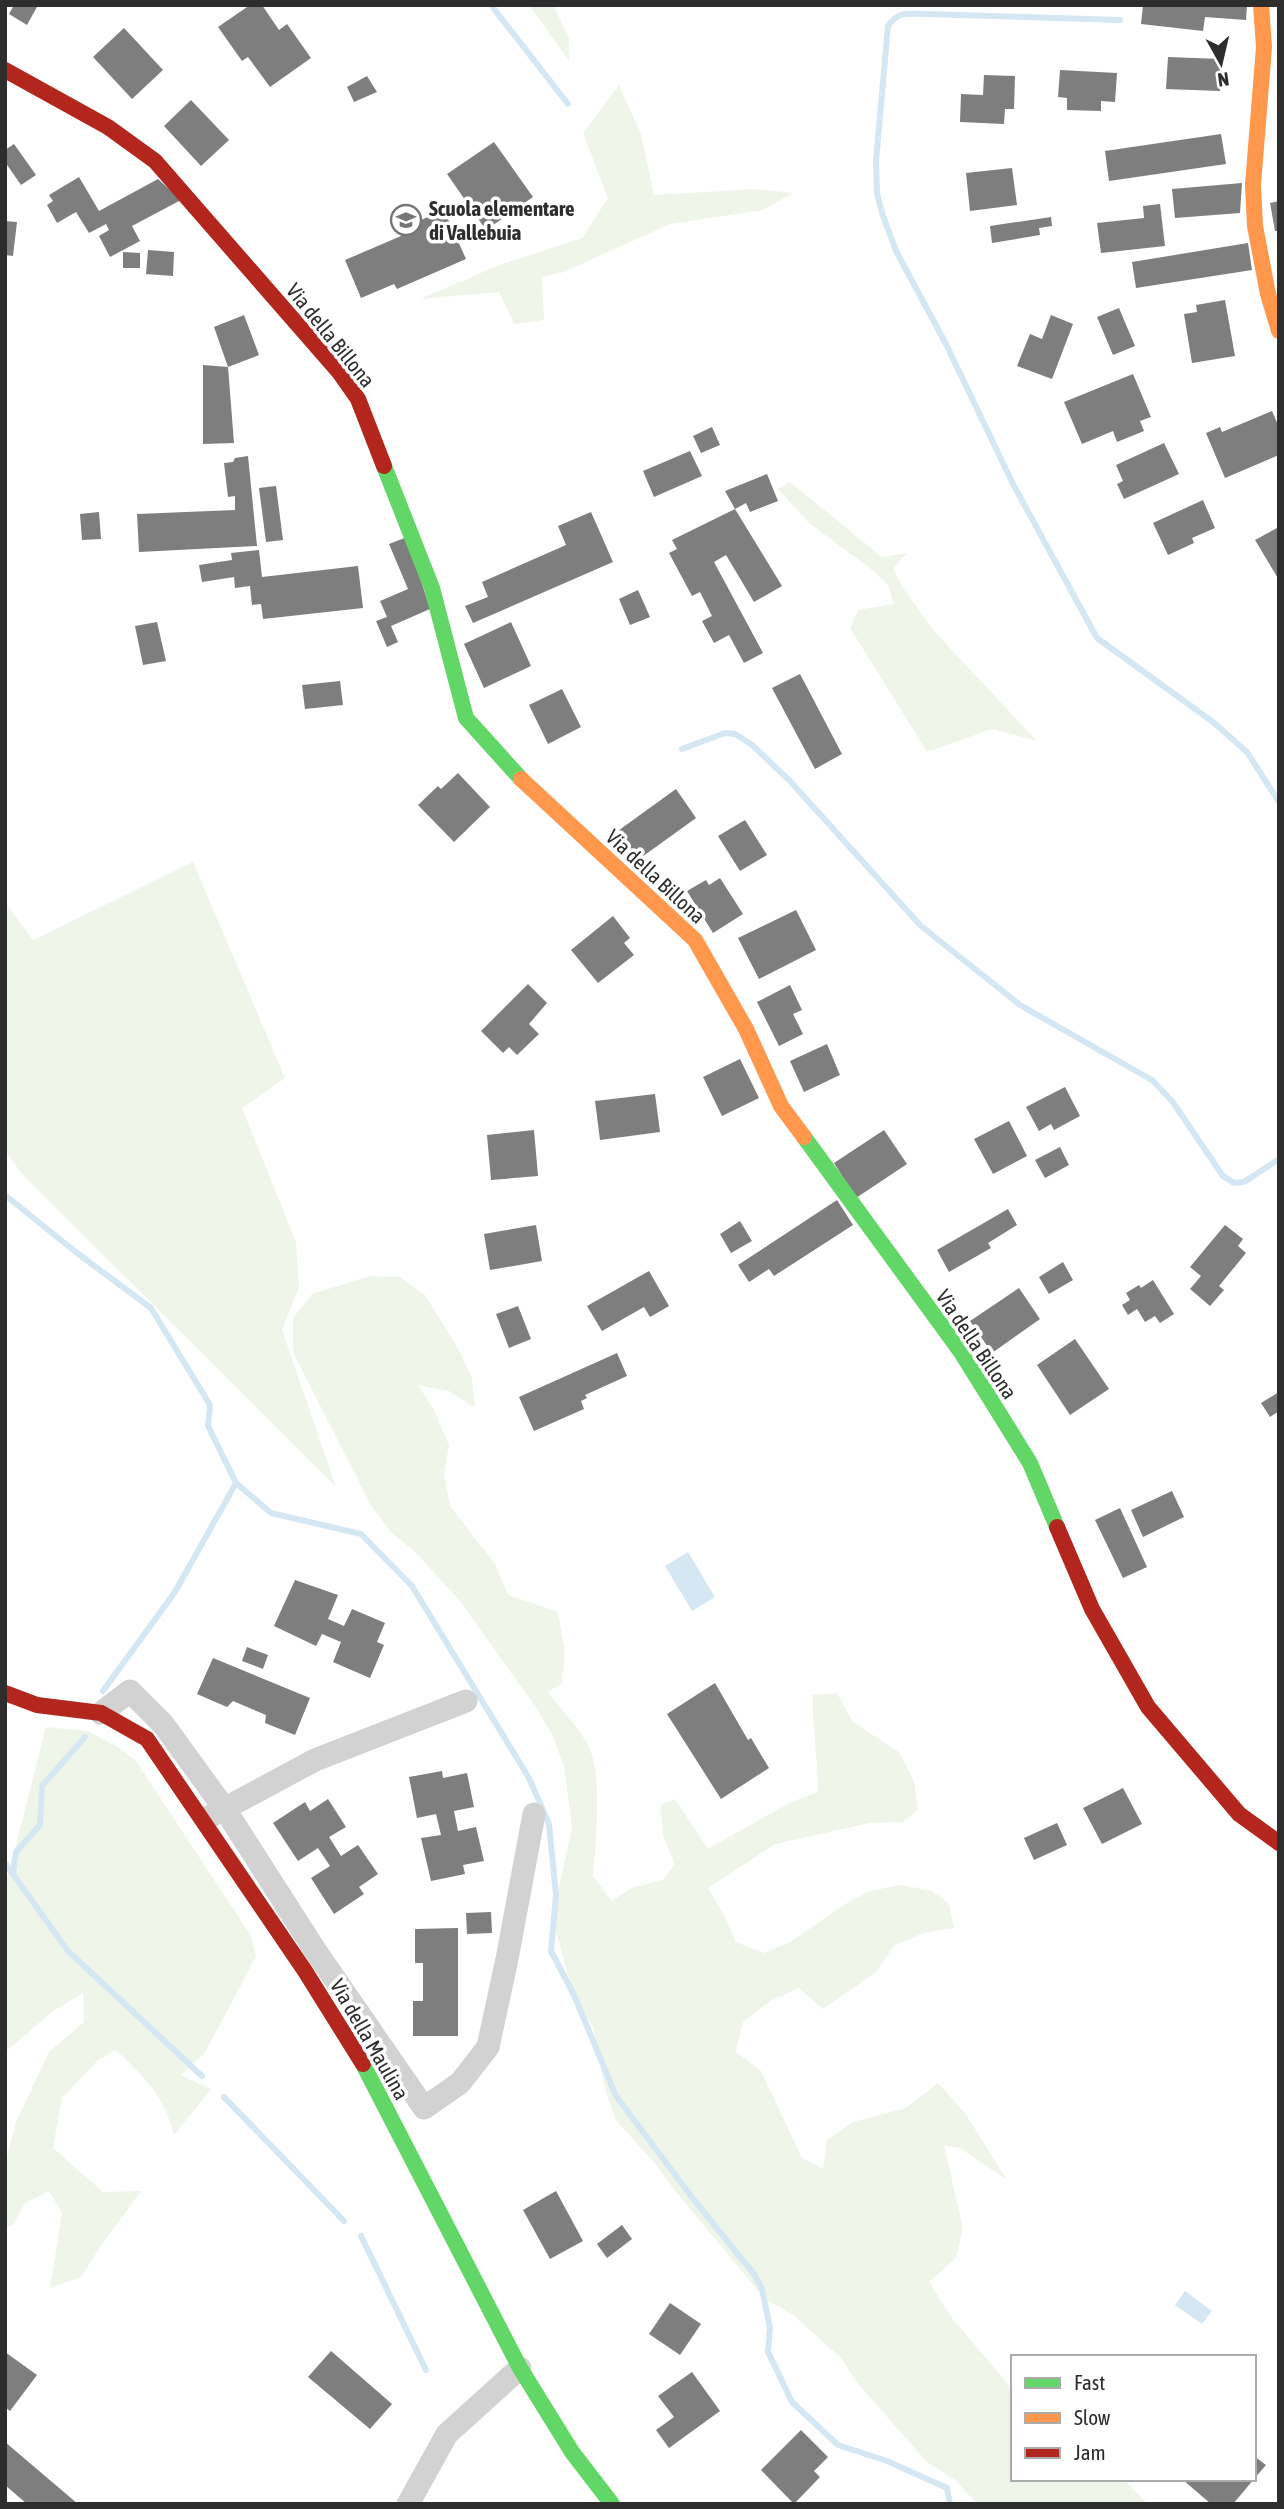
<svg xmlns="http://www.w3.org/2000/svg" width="1284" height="2509" font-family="'Asap Condensed',sans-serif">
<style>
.green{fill:#f0f5ea}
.water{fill:#d4e7f3}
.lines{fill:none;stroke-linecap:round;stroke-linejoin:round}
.stream{stroke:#d4e7f3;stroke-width:6}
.building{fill:#7e7e7e}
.street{stroke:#d2d2d2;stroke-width:23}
.fast{stroke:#63d668;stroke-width:16}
.slow{stroke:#ff974d;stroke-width:16}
.jam{stroke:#b3261e;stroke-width:16}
.labels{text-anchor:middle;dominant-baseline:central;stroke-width:7;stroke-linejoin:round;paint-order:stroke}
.poi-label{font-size:21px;font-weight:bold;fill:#2d2d2d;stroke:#fff;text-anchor:start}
.street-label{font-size:21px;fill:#2d2d2d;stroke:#fff}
</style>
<rect width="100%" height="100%" fill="#fff"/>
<g class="green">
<polygon points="529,5 553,5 569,38 569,61"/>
<polygon points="619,85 641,134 654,195 756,189 793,193 763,210 670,224 564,272 542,277 544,320 514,324 499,292 420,299 499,265 582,238 608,198 583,133"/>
<polygon points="790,482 882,557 907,553 893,569 903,588 933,630 1037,741 992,729 927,752 850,628 858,610 893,604 889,586 871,569 809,523 778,489"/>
<polygon points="193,862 285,1078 242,1108 296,1242 299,1287 282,1330 336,1487 21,1173 5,1150 5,902 33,940"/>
<path d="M370,1276L400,1277L425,1295L459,1350L472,1378L475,1408L449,1391L418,1385L434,1410L449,1445L444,1475L450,1506L495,1564L508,1595L558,1612L565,1653L562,1683L548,1692C561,1709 577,1726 588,1745C603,1773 596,1844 593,1876L612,1901L633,1887L663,1880L675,1864L663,1836L660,1805L675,1799L708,1849L789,1803L818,1792C818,1759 812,1727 813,1695L837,1693L853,1722L899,1752L914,1781L918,1810L902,1822L870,1823L775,1844L708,1888L724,1915L736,1942L764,1953L792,1941L842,1906L869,1891L901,1885L932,1891L949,1904L954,1928L923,1933L894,1946L876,1972L823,2009L799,1988L770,2001L743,2022L736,2052L761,2071L802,2158L823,2169L827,2140L853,2122L906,2108L938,2083L965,2113L1007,2180L960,2148L944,2145L963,2228L956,2258L929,2282L952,2318L1013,2390V2479H1123L1148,2504H977L955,2480L927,2462L858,2384L841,2358L793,2315L764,2298L676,2192L657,2166L615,2119L605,2089L593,2027L575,1999L552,1918L572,1828L564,1766L553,1737L537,1709L459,1600L416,1553L391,1532L370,1504L293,1352V1318L312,1294Z"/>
<path d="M46,1727L87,1731L116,1746L136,1761L251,1936L256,1957L204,2054L181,2075L211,2089L174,2135C164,2095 145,2078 116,2050L97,2061L62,2098L53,2148L103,2192L141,2191L100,2247L81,2277L50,2288L62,2213L49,2191L24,2204L13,2225L5,2228V2163L16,2122L49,2052L84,2022L83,1993L53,2011L5,2052V1876H8Z"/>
</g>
<g class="water">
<polygon points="688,1552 715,1597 692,1611 665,1566"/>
<polygon points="1185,2291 1212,2311 1202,2324 1175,2305"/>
</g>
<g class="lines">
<g class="stream">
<polyline points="491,5 568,104"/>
<path d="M1120,20L925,14C908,14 899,10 888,26L876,161L877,193L882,213L896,251L946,344L1013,484L1097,638L1213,722L1247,752L1279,802"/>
<polyline points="682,749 725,733 735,734 751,744 789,780 921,926 1020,1005 1152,1080 1172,1101 1223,1176 1234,1183 1244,1182 1279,1159"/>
<polyline points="5,1195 77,1253 151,1308 210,1405 208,1426 236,1483 271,1513 361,1534 412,1586 529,1778 549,1824 556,1895 551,1951 574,1995 616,2096 694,2200 754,2274 762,2289 770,2328 768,2352 792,2402 838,2445 887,2461 947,2488 950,2504"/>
<polyline points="103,1691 175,1592 236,1483"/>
<polyline points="5,1863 68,1951 202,2076"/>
<polyline points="13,1874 16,1852 40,1825 42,1786 85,1737"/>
<polyline points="224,2097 344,2221"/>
<polyline points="361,2236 426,2370"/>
</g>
</g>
<g class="building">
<polygon points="14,5 38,5 27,25 9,14"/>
<polygon points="250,5 262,5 279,30 287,24 311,58 270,87 248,57 242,61 218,27"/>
<polygon points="1143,5 1247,5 1246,20 1205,17 1203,31 1141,24"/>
<polygon points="124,28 163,70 132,99 93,57"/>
<polygon points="1168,57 1221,59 1220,91 1166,89"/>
<polygon points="1060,70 1117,73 1115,102 1101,101 1101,111 1067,110 1067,98 1058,97"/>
<polygon points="984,75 1015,76 1014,109 1005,109 1004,124 960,122 961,94 983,95"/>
<polygon points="367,76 377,92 354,102 347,87"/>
<polygon points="191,100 229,140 201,166 164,126"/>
<polygon points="1221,134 1226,164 1109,181 1105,151"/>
<polygon points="494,142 533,197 486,230 447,174"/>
<polygon points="14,144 36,175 21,185 5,162 5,150"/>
<polygon points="1012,168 1017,205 970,211 966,173"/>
<polygon points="79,177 99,211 158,179 181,200 132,226 140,241 110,257 99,236 109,230 106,224 89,233 76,212 57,223 47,205 53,201 49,195"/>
<polygon points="1242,183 1240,213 1175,218 1172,189"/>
<polygon points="1279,201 1279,231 1275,231 1270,203"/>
<polygon points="1160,204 1165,246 1101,253 1097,223 1144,218 1143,206"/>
<polygon points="444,210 466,259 397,289 394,284 361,298 345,260 401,236 398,230"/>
<polygon points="1051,217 1052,226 1039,228 1040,235 992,243 990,226"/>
<polygon points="5,221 17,222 13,256 5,255"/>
<polygon points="1248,243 1252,270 1136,288 1132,262"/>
<polygon points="148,250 174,252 173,276 146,274"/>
<polygon points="123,252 140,253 140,268 123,268"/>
<polygon points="1225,300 1235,356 1192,363 1184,314 1197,312 1196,305"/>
<polygon points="1119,308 1135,346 1113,355 1097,317"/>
<polygon points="244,315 259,355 228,367 214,327"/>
<polygon points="1051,315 1073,324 1052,379 1017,366 1030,334 1042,339"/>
<polygon points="203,365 228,367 234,443 203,444"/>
<polygon points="1133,374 1151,417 1140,421 1144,431 1117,442 1113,431 1082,444 1064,402"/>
<polygon points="1272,411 1279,427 1279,455 1225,478 1206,433 1220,427 1222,432"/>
<polygon points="712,427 720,445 701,453 693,436"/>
<polygon points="1164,443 1179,474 1124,499 1117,484 1123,481 1116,465"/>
<polygon points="690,451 702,476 654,497 643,471"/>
<polygon points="248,456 257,546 139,552 137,514 235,510 235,496 228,497 224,463 233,462 235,458"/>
<polygon points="767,474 778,501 750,512 746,503 735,509 782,586 754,602 726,555 714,562 763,653 744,663 729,635 714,643 702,621 712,616 700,592 692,596 669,553 677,549 672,540 735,509 725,491"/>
<polygon points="276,486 283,540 266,542 259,488"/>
<polygon points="1203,500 1215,528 1192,538 1194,543 1168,555 1153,523"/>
<polygon points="99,512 101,539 82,540 80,514"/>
<polygon points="591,512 613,562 473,623 465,606 488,597 482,582 566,545 558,526"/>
<polygon points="1277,528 1279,532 1279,580 1255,540"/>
<polygon points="407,537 430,609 391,626 398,642 387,647 376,621 387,617 380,601 408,589 389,544"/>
<polygon points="259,550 262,577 358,566 363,608 263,619 261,604 252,605 250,586 235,588 234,577 202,582 199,565 232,560 231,553"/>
<polygon points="638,590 650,617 630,625 619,599"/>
<polygon points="157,622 166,661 143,665 135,626"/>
<polygon points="511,622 531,666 484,688 464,644"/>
<polygon points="800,674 842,754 815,769 772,688"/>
<polygon points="340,681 343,705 305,709 302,685"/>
<polygon points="562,689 581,727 548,744 529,705"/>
<polygon points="458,773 490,807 454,842 418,805 438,786 441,789"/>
<polygon points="676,789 696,818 635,862 615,833"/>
<polygon points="745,820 767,855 740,871 718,836"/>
<polygon points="720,878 743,914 713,933 687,891 706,880 709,885"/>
<polygon points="796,910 816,950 759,979 738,938"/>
<polygon points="613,916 630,938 624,943 634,955 598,983 571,950"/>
<polygon points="528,984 547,1003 529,1024 539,1034 517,1055 509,1047 503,1053 481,1031"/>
<polygon points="790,985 802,1010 793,1014 803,1034 779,1046 757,1002"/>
<polygon points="827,1044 840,1075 804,1092 790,1061"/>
<polygon points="740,1059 759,1098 722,1116 703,1077"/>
<polygon points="1065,1087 1080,1116 1054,1130 1051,1124 1039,1131 1026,1107"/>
<polygon points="655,1094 660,1132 600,1140 595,1101"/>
<polygon points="1009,1121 1027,1156 993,1174 974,1139"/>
<polygon points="534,1130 538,1176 491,1180 487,1135"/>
<polygon points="884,1130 907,1164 856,1198 834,1163"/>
<polygon points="1060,1147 1069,1165 1045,1178 1035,1160"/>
<polygon points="837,1200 853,1225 774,1276 769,1269 749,1282 738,1265"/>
<polygon points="1008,1209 1017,1225 988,1243 991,1248 949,1272 937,1250"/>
<polygon points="740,1221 752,1241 731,1253 720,1234"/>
<polygon points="536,1225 542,1261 490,1270 484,1234"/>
<polygon points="1225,1225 1243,1239 1238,1246 1246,1253 1219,1286 1224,1290 1210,1306 1190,1289 1201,1276 1190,1267"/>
<polygon points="1063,1262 1073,1280 1049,1294 1039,1277"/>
<polygon points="649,1271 669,1306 650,1317 644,1307 602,1331 587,1306"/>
<polygon points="1153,1280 1174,1314 1160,1323 1155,1316 1145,1322 1137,1309 1128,1315 1122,1305 1130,1300 1126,1293 1139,1285 1141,1288"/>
<polygon points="1019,1288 1040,1319 992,1353 970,1321"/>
<polygon points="518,1306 531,1339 509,1348 496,1314"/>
<polygon points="1075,1339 1109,1389 1070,1415 1037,1365"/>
<polygon points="617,1353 627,1376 585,1395 587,1398 581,1401 584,1409 534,1431 519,1397"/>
<polygon points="1279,1392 1279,1411 1270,1417 1261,1403"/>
<polygon points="1172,1491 1184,1517 1143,1537 1131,1510"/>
<polygon points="1120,1508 1147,1567 1123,1578 1095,1520"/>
<polygon points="295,1580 338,1595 328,1619 344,1626 352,1609 385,1623 377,1642 384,1645 370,1678 333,1662 341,1642 322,1634 316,1646 274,1626"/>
<polygon points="247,1647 268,1655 263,1669 242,1661"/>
<polygon points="213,1658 310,1698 295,1735 265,1723 266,1715 233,1701 227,1707 197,1694"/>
<polygon points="715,1683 748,1740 751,1738 769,1768 721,1799 667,1714"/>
<polygon points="442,1771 443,1778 467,1773 474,1807 454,1811 458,1831 476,1827 484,1861 463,1865 465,1874 431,1881 421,1838 441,1835 436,1814 417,1818 409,1777"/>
<polygon points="1123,1788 1142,1824 1102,1844 1083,1808"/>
<polygon points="328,1799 346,1827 329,1837 341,1856 358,1845 378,1874 359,1887 364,1894 334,1914 311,1878 330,1866 318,1848 298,1861 273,1823 305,1802 310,1811"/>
<polygon points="1057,1823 1067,1845 1034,1860 1024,1838"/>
<polygon points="491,1912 492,1933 467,1934 466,1913"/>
<polygon points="458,1928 458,2036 413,2036 413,2001 423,2001 423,1963 415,1963 415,1929"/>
<polygon points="556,2191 583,2241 550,2259 523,2210"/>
<polygon points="622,2225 632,2239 607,2258 597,2244"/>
<polygon points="670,2303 701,2324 680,2355 649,2334"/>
<polygon points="331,2351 392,2404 370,2429 308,2377"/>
<polygon points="5,2352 37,2375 10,2411 5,2407"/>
<polygon points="692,2372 720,2411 669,2448 656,2430 674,2417 658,2396"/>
<polygon points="801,2430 828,2457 814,2471 820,2477 794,2504 761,2470"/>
<polygon points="5,2442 78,2504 27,2504 5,2485"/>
<polygon points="1254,2456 1266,2465 1254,2479"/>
<polygon points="1182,2479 1254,2479 1233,2504 1211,2504"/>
</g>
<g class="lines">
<g class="street">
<polyline points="101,1713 130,1691 163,1724 224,1808 315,1950 424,2108 460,2083 488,2047 507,1959 534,1814"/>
<polyline points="211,1816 315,1760 466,1701"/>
<polyline points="408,2504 447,2434 520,2368"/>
</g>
<g class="fast">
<polyline points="384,466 432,588 466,718 521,779"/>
<polyline points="804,1137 961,1352 1030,1463 1057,1527"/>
<polyline points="363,2064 520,2368 572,2452 612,2504"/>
</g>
<g class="slow">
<polyline points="1261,5 1264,47 1253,185 1255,226 1268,294 1279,331"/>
<polyline points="521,779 695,940 746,1029 781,1106 804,1137"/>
</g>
<g class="jam">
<polyline points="5,70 108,127 155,161 339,372 358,399 384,466"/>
<polyline points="1057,1527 1092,1609 1148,1707 1239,1814 1279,1843"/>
<polyline points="5,1693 37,1705 101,1713 147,1739 305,1971 363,2064"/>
</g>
</g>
<defs>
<g id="school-ring" transform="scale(1.575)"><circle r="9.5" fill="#fff" stroke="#767676" stroke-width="1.5"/><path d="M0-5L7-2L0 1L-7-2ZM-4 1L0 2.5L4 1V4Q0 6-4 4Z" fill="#767676"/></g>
</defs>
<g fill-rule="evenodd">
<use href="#school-ring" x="406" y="220"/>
</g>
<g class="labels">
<g class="poi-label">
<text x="429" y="208">Scuola elementare<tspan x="429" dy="24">di Vallebuia</tspan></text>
</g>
<g class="street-label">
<text transform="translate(331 335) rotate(51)">Via della Billona</text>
<text transform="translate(656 876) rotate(43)">Via della Billona</text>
<text transform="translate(977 1344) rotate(56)">Via della Billona</text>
<text transform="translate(370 2039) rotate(60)">Via della Maulina</text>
</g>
</g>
<rect width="1284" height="2509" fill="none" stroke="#2d2d2d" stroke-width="14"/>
<rect x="1011" y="2355" width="245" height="126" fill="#ffffff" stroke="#ababab" stroke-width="2"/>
<rect x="1025" y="2378" width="35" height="10" fill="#63d668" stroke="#ababab" stroke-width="2"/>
<text x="1074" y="2390" font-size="21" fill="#2d2d2d">Fast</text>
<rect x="1025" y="2413" width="35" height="10" fill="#ff974d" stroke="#ababab" stroke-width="2"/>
<text x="1074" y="2425" font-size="21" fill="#2d2d2d">Slow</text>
<rect x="1025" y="2448" width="35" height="10" fill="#b3261e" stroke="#ababab" stroke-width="2"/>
<text x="1074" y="2460" font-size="21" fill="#2d2d2d">Jam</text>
<g transform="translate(1221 63) rotate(172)" stroke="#ffffff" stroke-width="5" paint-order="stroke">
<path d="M0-5L12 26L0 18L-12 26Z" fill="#2d2d2d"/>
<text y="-10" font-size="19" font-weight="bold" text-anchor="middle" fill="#2d2d2d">N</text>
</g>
</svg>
